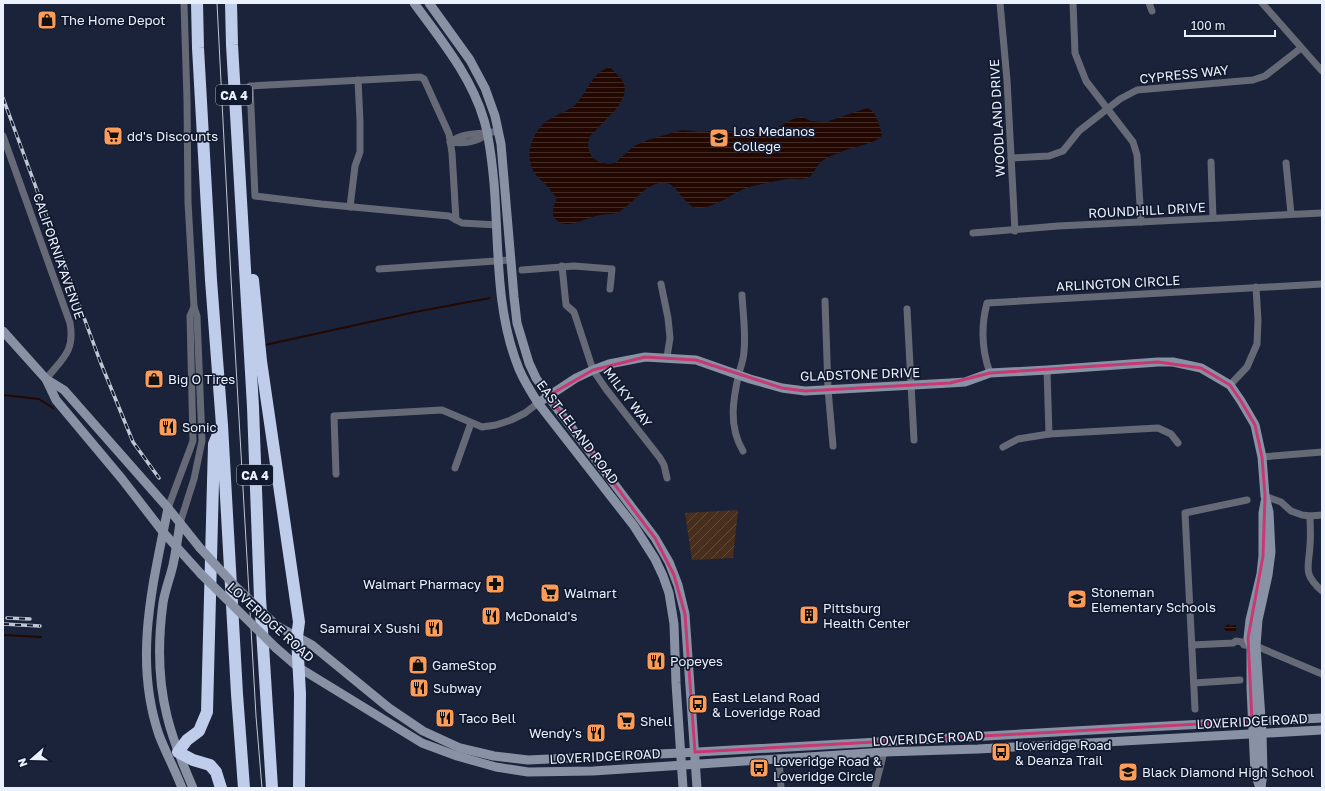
<svg xmlns="http://www.w3.org/2000/svg" width="1325" height="791" font-family="'Golos Text',sans-serif">
<style>
.garden{fill:url(#garden-furrows)}
.water{fill:url(#water-rules)}
.lines{fill:none;stroke-linecap:round;stroke-linejoin:round}
.stream{stroke:#220800;stroke-width:2}
.street{stroke:#656a76;stroke-width:7}
.secondary{stroke:#8992a5;stroke-width:9}
.highway{stroke:#bfcdeb;stroke-width:12}
.tram{stroke:#bfc6d4;stroke-width:1}
.rail-casing{stroke:#bfc6d4;stroke-width:3.5}
.rail{stroke:#11192f;stroke-width:2;stroke-dasharray:6;stroke-linecap:butt}
.secondary-bridge{stroke:#8992a5;stroke-width:9}
.marked{fill:none;stroke:#c83873;stroke-width:3;stroke-linejoin:round}
.labels{text-anchor:middle;dominant-baseline:central;stroke-width:3.5;stroke-linejoin:round;paint-order:stroke}
.shield{fill:#11192f;stroke:#a9b0be;stroke-width:1}
.shield-label{font-size:12px;font-weight:bold;fill:#eaf0fc}
.poi-label{font-size:13px;fill:#eaf0fc;stroke:#11192f;text-anchor:start}
.street-label{font-size:13px;fill:#eaf0fc;stroke:#11192f}
</style>
<defs>
<pattern id="garden-furrows" width="10" height="10" patternUnits="userSpaceOnUse"><rect width="10" height="10" fill="#482e1c"/><path d="M-1 1l2-2M0 10L10 0M9 11l2-2" fill="none" stroke="#634d3e"/></pattern>
<pattern id="water-rules" width="6" height="5" patternUnits="userSpaceOnUse"><rect width="6" height="5" fill="#220800"/><path d="M0 2.5h6" fill="none" stroke="#422c26"/></pattern>
</defs>
<rect width="100%" height="100%" fill="#1a233a"/>
<polygon class="garden" points="738,510 733,558 692,560 685,513"/>
<g class="water">
<path d="M610,67L622,80L625,87L624,95L618,107L590,136L588,143L589,151L592,157L599,162L609,164L615,163L634,146L648,140L682,130L701,132L710,131L719,133L726,131L754,132L775,129L793,119L802,117L811,121L826,122L867,108C876,110 880,127 882,135C877,144 851,147 841,152C834,155 824,158 820,163C816,167 813,175 809,177C802,181 795,178 788,179C775,181 761,184 749,187C734,192 715,208 699,208C684,208 678,184 666,183C649,180 636,200 623,209C614,216 611,213 601,215C584,217 567,233 553,217V209L557,197C552,194 551,190 547,186C544,182 539,179 536,175C524,159 530,137 543,124C552,116 565,113 575,105C587,93 592,72 610,67Z"/>
<polygon points="1229,624 1230,626 1236,625 1236,631 1226,631 1224,629 1225,626"/>
</g>
<g class="lines">
<g class="stream">
<polyline points="265,345 415,312 490,298"/>
<polyline points="3,395 39,399 53,408"/>
<polyline points="3,635 41,637"/>
</g>
<g class="street">
<polyline points="1000,3 1007,80 1015,231"/>
<polyline points="1073,3 1075,53 1086,81 1133,142 1137,155 1141,222"/>
<polyline points="1149,3 1152,11"/>
<polyline points="1262,3 1322,71"/>
<path d="M487,134C478,142 463,144 450,142C466,131 481,135 498,131"/>
<path d="M3,136L70,323C75,351 63,358 46,379"/>
<polyline points="1011,158 1049,156 1063,151 1079,131 1120,99 1137,90 1253,80 1265,76 1301,48"/>
<polyline points="1211,162 1213,218"/>
<polyline points="1286,163 1291,214"/>
<polyline points="350,207 355,166 360,152 360,121 358,80"/>
<polyline points="456,220 452,153 449,134 424,79 420,77 250,86 255,196 321,204 449,216 462,223 497,225"/>
<polyline points="973,233 1058,226 1322,213"/>
<polyline points="562,266 566,305 574,312 593,370 606,389 660,458 664,465 667,478"/>
<polyline points="379,269 510,260"/>
<polyline points="522,270 574,266 612,269 610,289"/>
<polyline points="661,284 668,318 670,338 667,357"/>
<path d="M742,295C743,314 746,333 744,351C744,358 741,366 739,373C733,399 728,426 743,451"/>
<polyline points="825,301 828,389 833,446"/>
<polyline points="907,309 914,440"/>
<polyline points="1047,370 1049,434"/>
<path d="M990,373C982,351 981,326 987,303L1322,284"/>
<polyline points="1230,385 1247,367 1257,344 1258,320 1256,287"/>
<polyline points="1003,447 1018,439 1049,434 1158,428 1171,434 1178,443"/>
<polyline points="1262,457 1322,452"/>
<polyline points="455,468 471,423"/>
<polyline points="336,474 334,416 442,410 482,427 496,425 511,420 525,413 538,403"/>
<polyline points="1265,496 1281,502 1291,511 1302,515 1310,516 1322,515"/>
<polyline points="168,508 193,441 190,316 194,307"/>
<path d="M1310,516C1310,526 1311,535 1310,545C1309,568 1302,573 1322,591"/>
<polyline points="180,523 194,479 202,441 197,316 194,307 188,202 187,100 184,3"/>
<polyline points="1192,645 1233,643 1236,641 1242,642 1244,645 1256,646 1322,674"/>
<polyline points="1194,683 1240,680"/>
<polyline points="1195,709 1185,513 1247,500"/>
<polyline points="779,759 781,788"/>
<polyline points="875,788 884,752"/>
</g>
<g class="secondary">
<path d="M414,3C441,40 471,76 484,120C490,140 492,162 494,183C499,244 495,311 519,369C524,381 531,392 538,403L634,526L655,559L663,576L669,593L674,624L676,683L683,788"/>
<polyline points="429,3 470,60 485,88 495,116 501,144 514,297 517,323 529,363 536,378 553,403 655,538 669,562 678,585 685,614 697,788"/>
<polyline points="3,331 46,379 56,400 122,479 163,532 201,574"/>
<polyline points="46,379 64,390 168,508 200,548"/>
<polyline points="538,403 576,378 593,370 609,364 645,357 696,360 750,379 782,388 805,391 950,383 965,382 990,373 1047,370 1158,362 1173,362 1201,368 1230,385 1241,401 1255,425 1262,457 1265,496 1269,512 1271,552 1268,575 1258,620 1256,646 1262,733 1263,773 1261,788"/>
<path d="M168,508C153,584 133,659 159,735C166,753 175,770 182,788"/>
<path d="M180,523C178,537 176,551 173,565C170,578 165,590 163,603C158,640 158,680 167,716C173,741 183,765 193,788"/>
<polyline points="277,626 312,645 389,708 423,731 460,748 494,756 528,760 680,753 1128,728 1322,718"/>
<polyline points="276,648 298,667 422,743 457,756 496,767 528,772 593,771 884,752 978,749 1322,730"/>
<polyline points="1260,788 1255,773 1251,688 1251,646 1248,638 1250,620 1261,574 1263,556 1263,513 1265,502"/>
</g>
<g class="highway">
<polyline points="197,3 198,48 211,280 222,425 237,694 244,788"/>
<polyline points="231,3 232,45 253,407 260,598 272,788"/>
<polyline points="253,280 261,361 299,622 297,637 300,694 299,788"/>
<polyline points="221,788 216,772 210,765 193,760 178,752 187,740 199,731 207,712 214,444 221,427"/>
</g>
<polyline class="tram" points="217,3 231,278 256,716 262,788"/>
<g class="rail-casing">
<g id="rail">
<polyline points="3,98 100,361 133,442 159,478"/>
<polyline points="7,618 30,619"/>
<polyline points="3,624 40,626"/>
</g>
</g>
<use href="#rail" class="rail"/>
<g class="secondary-bridge">
<polyline points="200,548 237,588 277,626"/>
<polyline points="201,574 276,648"/>
</g>
</g>
<path class="marked" d="M645,357L696,360L782,388L805,391L950,383L990,373L1158,362L1201,368L1230,385L1241,401L1255,425L1262,457L1265,496L1263,556L1248,638L1252,721L695,752L685,614L674,575L655,538L548,396L593,370Z"/>
<defs>
<g id="shop-square" transform="scale(1)"><rect x="-9" y="-9" width="18" height="18" rx="4" fill="#fd9c56" stroke="#11192f"/><path d="M-5-2.5h2.3a2.7 3.5 0 0 1 5.4 0H5L5.5 6h-11ZM-1.5-2.5h3a1.5 2.3 0 0 0-3 0Z" fill="#111"/></g>
<g id="supermarket-square" transform="scale(1)"><rect x="-9" y="-9" width="18" height="18" rx="4" fill="#fd9c56" stroke="#11192f"/><path d="M-6-5.5h2.5l.6 2H6L4.5 2H-2.5L-4.4-4H-6ZM-1.5 3.2a1.3 1.3 0 1 0 .1 0ZM3 3.2a1.3 1.3 0 1 0 .1 0Z" fill="#111"/></g>
<g id="university-square" transform="scale(1)"><rect x="-9" y="-9" width="18" height="18" rx="4" fill="#fd9c56" stroke="#11192f"/><path d="M0-5L7-2L0 1L-7-2ZM-4 1L0 2.5L4 1V4Q0 6-4 4Z" fill="#111"/></g>
<g id="restaurant-square" transform="scale(1)"><rect x="-9" y="-9" width="18" height="18" rx="4" fill="#fd9c56" stroke="#11192f"/><path d="M-5-6h1v4h1v-4h1v4h1v-4h1v5L-1.5 .5V6h-2V.5L-5-1ZM5-6V6H3V1.5H1.5Q1.5-4 5-6Z" fill="#111"/></g>
<g id="pharmacy-square" transform="scale(1)"><rect x="-9" y="-9" width="18" height="18" rx="4" fill="#fd9c56" stroke="#11192f"/><path d="M-2-6h4v4h4v4h-4v4h-4v-4h-4v-4h4Z" fill="#111"/></g>
<g id="school-square" transform="scale(1)"><rect x="-9" y="-9" width="18" height="18" rx="4" fill="#fd9c56" stroke="#11192f"/><path d="M0-5L7-2L0 1L-7-2ZM-4 1L0 2.5L4 1V4Q0 6-4 4Z" fill="#111"/></g>
<g id="building-square" transform="scale(1)"><rect x="-9" y="-9" width="18" height="18" rx="4" fill="#fd9c56" stroke="#11192f"/><path d="M-4-6H4V6H1V3H-1V6H-4ZM-2.5-4.3h1.7v1.8h-1.7ZM.8-4.3h1.7v1.8H.8ZM-2.5-1h1.7V.8h-1.7ZM.8-1h1.7V.8H.8Z" fill="#111"/></g>
<g id="bus-square" transform="scale(1)"><rect x="-9" y="-9" width="18" height="18" rx="4" fill="#fd9c56" stroke="#11192f"/><path d="M-5-6H5V4H4V6H2V4H-2V6H-4V4H-5ZM-3.5-4V0h7V-4ZM-3.5 1.2v1.5H-2V1.2ZM2 1.2v1.5H3.5V1.2Z" fill="#111"/></g>
</defs>
<g fill-rule="evenodd">
<use href="#shop-square" x="47" y="20"/>
<use href="#supermarket-square" x="113" y="136"/>
<use href="#university-square" x="719" y="138"/>
<use href="#shop-square" x="154" y="379"/>
<use href="#restaurant-square" x="168" y="427"/>
<use href="#pharmacy-square" x="495" y="584"/>
<use href="#supermarket-square" x="550" y="593"/>
<use href="#school-square" x="1077" y="599"/>
<use href="#building-square" x="809" y="615"/>
<use href="#restaurant-square" x="491" y="616"/>
<use href="#restaurant-square" x="434" y="628"/>
<use href="#restaurant-square" x="656" y="661"/>
<use href="#shop-square" x="418" y="665"/>
<use href="#restaurant-square" x="419" y="688"/>
<use href="#bus-square" x="698" y="704"/>
<use href="#restaurant-square" x="445" y="718"/>
<use href="#supermarket-square" x="626" y="721"/>
<use href="#restaurant-square" x="596" y="733"/>
<use href="#bus-square" x="1001" y="752"/>
<use href="#bus-square" x="759" y="768"/>
<use href="#school-square" x="1128" y="772"/>
</g>
<g class="labels">
<g class="shield">
<rect x="216" y="85" width="36" height="20" rx="3"/>
<rect x="237" y="465" width="36" height="20" rx="3"/>
</g>
<g class="shield-label">
<text x="234" y="95">CA 4</text>
<text x="255" y="475">CA 4</text>
</g>
<g class="poi-label">
<text x="61" y="20">The Home Depot</text>
<text x="733" y="131">Los Medanos<tspan x="733" dy="15">College</tspan></text>
<text x="127" y="136">dd's Discounts</text>
<text x="168" y="379">Big O Tires</text>
<text x="182" y="427">Sonic</text>
<text x="481" y="584" text-anchor="end">Walmart Pharmacy</text>
<text x="1091" y="592">Stoneman<tspan x="1091" dy="15">Elementary Schools</tspan></text>
<text x="564" y="593">Walmart</text>
<text x="823" y="608">Pittsburg<tspan x="823" dy="15">Health Center</tspan></text>
<text x="505" y="616">McDonald's</text>
<text x="420" y="628" text-anchor="end">Samurai X Sushi</text>
<text x="670" y="661">Popeyes</text>
<text x="432" y="665">GameStop</text>
<text x="433" y="688">Subway</text>
<text x="712" y="697">East Leland Road<tspan x="712" dy="15">&amp; Loveridge Road</tspan></text>
<text x="459" y="718">Taco Bell</text>
<text x="640" y="721">Shell</text>
<text x="582" y="733" text-anchor="end">Wendy's</text>
<text x="1015" y="745">Loveridge Road<tspan x="1015" dy="15">&amp; Deanza Trail</tspan></text>
<text x="773" y="761">Loveridge Road &amp;<tspan x="773" dy="15">Loveridge Circle</tspan></text>
<text x="1142" y="772">Black Diamond High School</text>
</g>
<g class="street-label">
<text transform="translate(1184 74) rotate(-6)">CYPRESS WAY</text>
<text transform="translate(997 118) rotate(-93)">WOODLAND DRIVE</text>
<text transform="translate(1147 210) rotate(-3)">ROUNDHILL DRIVE</text>
<text transform="translate(59 256) rotate(71)">CALIFORNIA AVENUE</text>
<text transform="translate(1118 283) rotate(-3)">ARLINGTON CIRCLE</text>
<text transform="translate(860 374) rotate(-2)">GLADSTONE DRIVE</text>
<text transform="translate(628 397) rotate(53)">MILKY WAY</text>
<text transform="translate(578 432) rotate(53)">EAST LELAND ROAD</text>
<text transform="translate(271 622) rotate(42)">LOVERIDGE ROAD</text>
<text transform="translate(1252 721) rotate(-3)">LOVERIDGE ROAD</text>
<text transform="translate(928 738) rotate(-3)">LOVERIDGE ROAD</text>
<text transform="translate(605 756) rotate(-3)">LOVERIDGE ROAD</text>
</g>
</g>
<rect width="1325" height="791" fill="none" stroke="#eaf0fc" stroke-width="8"/>
<g transform="translate(32 759) rotate(250)" stroke="#11192f" stroke-width="3" paint-order="stroke">
<path d="M0-3L7 15L0 10L-7 15Z" fill="#eaf0fc"/>
<text y="-6" font-size="11" font-weight="bold" text-anchor="middle" fill="#eaf0fc">N</text>
</g>
<path d="M1185 30v6h90v-6" fill="none" stroke="#eaf0fc" stroke-width="2"/>
<text x="1191" y="30" font-size="12" fill="#eaf0fc" stroke="#11192f" stroke-width="3" paint-order="stroke">100 m</text>
</svg>
